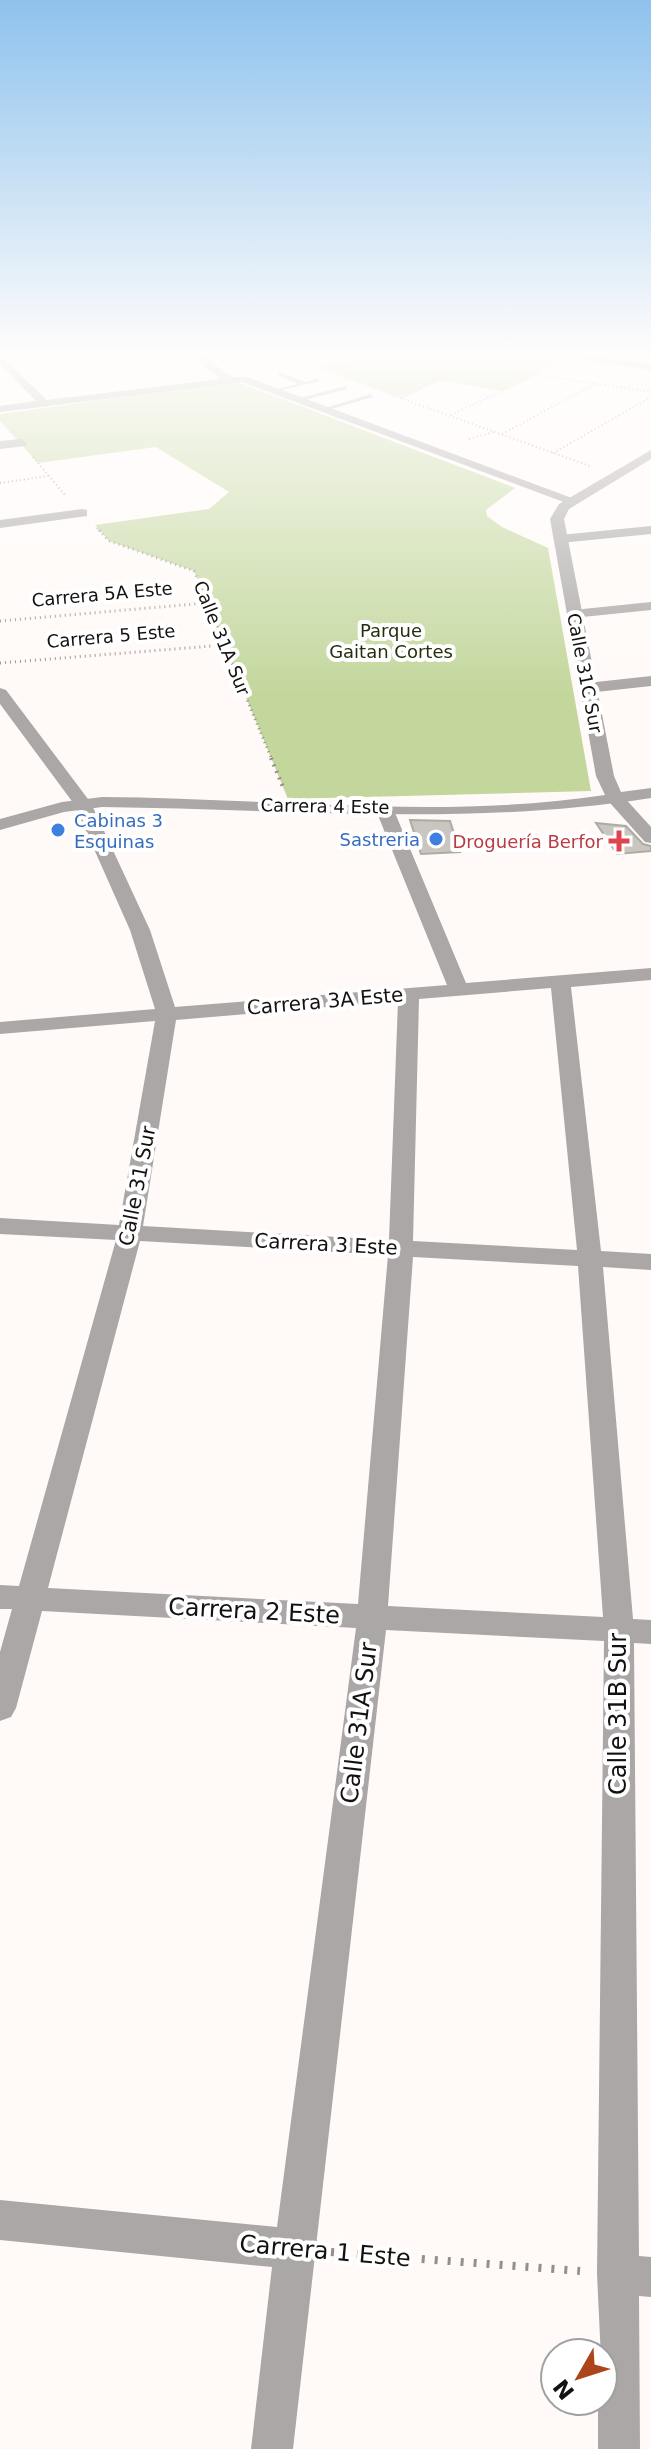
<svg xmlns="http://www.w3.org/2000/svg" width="651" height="2449" font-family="'DejaVu Sans',sans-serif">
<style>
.green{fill:#c3d79d}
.building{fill:#c9c5bf;stroke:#aeaaa4;stroke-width:2}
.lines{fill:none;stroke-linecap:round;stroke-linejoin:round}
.path-far3{stroke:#928f8d;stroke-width:2;stroke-dasharray:1 3;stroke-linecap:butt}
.path-far2{stroke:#928f8d;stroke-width:3;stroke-dasharray:1 4;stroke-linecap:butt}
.path-far1{stroke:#928f8d;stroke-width:4;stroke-dasharray:2 5;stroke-linecap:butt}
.path{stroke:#928f8d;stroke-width:8;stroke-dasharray:3 10;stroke-linecap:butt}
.service{fill:#aba7a7;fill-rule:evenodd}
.minor{fill:#aba7a7;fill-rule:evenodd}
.tertiary{fill:#aba7a7;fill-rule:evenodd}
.shop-dot{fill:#3f7fe0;stroke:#fff;stroke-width:3}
.health-dot{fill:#e0444e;stroke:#fff;stroke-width:3}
.labels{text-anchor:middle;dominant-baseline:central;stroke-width:8;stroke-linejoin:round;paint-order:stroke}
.far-street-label{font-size:18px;fill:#141211;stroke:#fff}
.far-park-label{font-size:18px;fill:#252f0d;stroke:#fff}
.far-shop-label{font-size:18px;fill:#366cbe;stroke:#fff;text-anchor:start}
.far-health-label{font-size:18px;fill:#be3a42;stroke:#fff;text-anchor:end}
.street-label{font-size:20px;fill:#141211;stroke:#fff}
.near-street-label{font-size:24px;fill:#141211;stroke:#fff}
</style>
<rect width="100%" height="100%" fill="#fffaf8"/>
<g class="green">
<polygon points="446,350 527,353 567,359 502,391 440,380 401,398 313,366"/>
<polygon points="226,383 240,383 515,488 486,510 487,516 502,527 548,548 591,791 288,799 194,571 109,541 95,525 209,509 229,492 156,447 38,463 0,421 0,414"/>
</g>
<g class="building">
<polygon points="410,820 450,821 460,852 421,854"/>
<polygon points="596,823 626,826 643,844 651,846 651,851 617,854"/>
</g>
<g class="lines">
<g class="path-far3">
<polyline points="353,350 364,359"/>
<polyline points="21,352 38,350"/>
<polyline points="328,364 446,350"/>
<polyline points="537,375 651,392"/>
<polyline points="389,394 590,466"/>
<polyline points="402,398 440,380"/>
<polyline points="451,415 539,373"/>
<polyline points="502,434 595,384"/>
<polyline points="469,439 494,432"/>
<polyline points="553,453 651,397"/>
<polyline points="33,457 65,495"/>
<polyline points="0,483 48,476"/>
<polyline points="97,528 101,532"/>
</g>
<g class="path-far2">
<polyline points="99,530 109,541 194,571 272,760"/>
<polyline points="0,621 206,603"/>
<polyline points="0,663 224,645"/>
</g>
<polyline class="path-far1" points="271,758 283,787"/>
<polyline class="path" points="331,2252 580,2271"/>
<g class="service">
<polygon points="280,372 305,382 317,379 320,381 274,392 274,390 298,384 278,375"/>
<polygon points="345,386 347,389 300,401 297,399"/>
<polygon points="371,394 373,397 325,411 322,409"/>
</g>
<g class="minor">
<polygon points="185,350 197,350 231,377 247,377 580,501 569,504 242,382 0,412 0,406 36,401 0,364 0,355 47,400 220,379"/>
<polygon points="518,350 549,350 651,364 651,370"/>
<polygon points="21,439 27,443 25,446 0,449 0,441"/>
<polygon points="82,509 87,510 87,516 0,528 0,520"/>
<polygon points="651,526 651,534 560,543 553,539 560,535"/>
<polygon points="651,602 651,610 573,618 566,614 573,610"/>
<polygon points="651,676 651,686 587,693 579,688 587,683"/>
<path d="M0,688L6,690L91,803L150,930L175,1007L447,985L375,808L384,803L393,808L466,983L651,968V980L571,987L601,1251L651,1254V1270L603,1267L633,1619L651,1620V1644L634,1643L639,2256L651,2257V2297L639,2296L640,2449H598V2401H603L597,2274L604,1641L386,1630L293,2449H251L272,2267L0,2240V2200L277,2227L356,1628L42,1611L16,1708L11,1717L0,1721V1652L12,1609H0V1585L19,1586L116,1240L0,1234V1218L119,1225L155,1021L0,1034V1022L155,1009L130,930L74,804L0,704ZM551,988L577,1250L413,1241L419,999ZM398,1001L389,1240L143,1226L176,1020ZM140,1241L388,1255L358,1604L48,1588ZM413,1257L578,1266L603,1617L388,1606Z"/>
<polygon points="616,794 622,795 651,827 651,843 645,842 610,803 607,799"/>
</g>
<path class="tertiary" d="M651,450V459L569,509L564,519L614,776L621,792L651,788V798C465,827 289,809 102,807L64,812L0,830V819L62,802L102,797C269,798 440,820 605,795L596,776L550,519L559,504Z"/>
</g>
<linearGradient id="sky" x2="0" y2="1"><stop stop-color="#8ec2ed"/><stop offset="0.51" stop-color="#fffdfc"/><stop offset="1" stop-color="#fffdfc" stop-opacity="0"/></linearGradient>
<rect width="651" height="693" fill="url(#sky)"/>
<g class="shop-dot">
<circle cx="58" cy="830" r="8"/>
<circle cx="436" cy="839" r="8"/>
</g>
<path class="health-dot" d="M615 829h8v8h8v8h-8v8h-8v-8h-8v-8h8z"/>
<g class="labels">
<g class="far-street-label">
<text transform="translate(102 594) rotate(-5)">Carrera 5A Este</text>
<text transform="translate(111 636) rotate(-5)">Carrera 5 Este</text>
<text transform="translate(222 638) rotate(68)">Calle 31A Sur</text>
<text transform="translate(585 673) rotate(79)">Calle 31C Sur</text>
<text transform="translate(325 806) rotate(1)">Carrera 4 Este</text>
</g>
<g class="far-park-label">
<text x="391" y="630">Parque<tspan x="391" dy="21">Gaitan Cortes</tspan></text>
</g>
<g class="far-shop-label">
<text x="74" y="820">Cabinas 3<tspan x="74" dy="21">Esquinas</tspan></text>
<text x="420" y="839" text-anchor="end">Sastreria</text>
</g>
<g class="far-health-label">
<text x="603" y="841">Droguería Berfor</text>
</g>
<g class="street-label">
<text transform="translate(325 1001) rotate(-5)">Carrera 3A Este</text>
<text transform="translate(137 1186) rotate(-79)">Calle 31 Sur</text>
<text transform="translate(326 1244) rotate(3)">Carrera 3 Este</text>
</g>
<g class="near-street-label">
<text transform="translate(254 1611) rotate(3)">Carrera 2 Este</text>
<text transform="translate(618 1714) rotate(-90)">Calle 31B Sur</text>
<text transform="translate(359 1723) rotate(-83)">Calle 31A Sur</text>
<text transform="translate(325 2251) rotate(5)">Carrera 1 Este</text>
</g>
</g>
<g transform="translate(579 2377) rotate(231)"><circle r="38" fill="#ffffff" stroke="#a1a0a0" stroke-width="2"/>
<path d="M0-6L14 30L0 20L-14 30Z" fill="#ac461a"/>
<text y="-12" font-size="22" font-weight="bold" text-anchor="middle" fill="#141211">N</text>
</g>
</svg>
